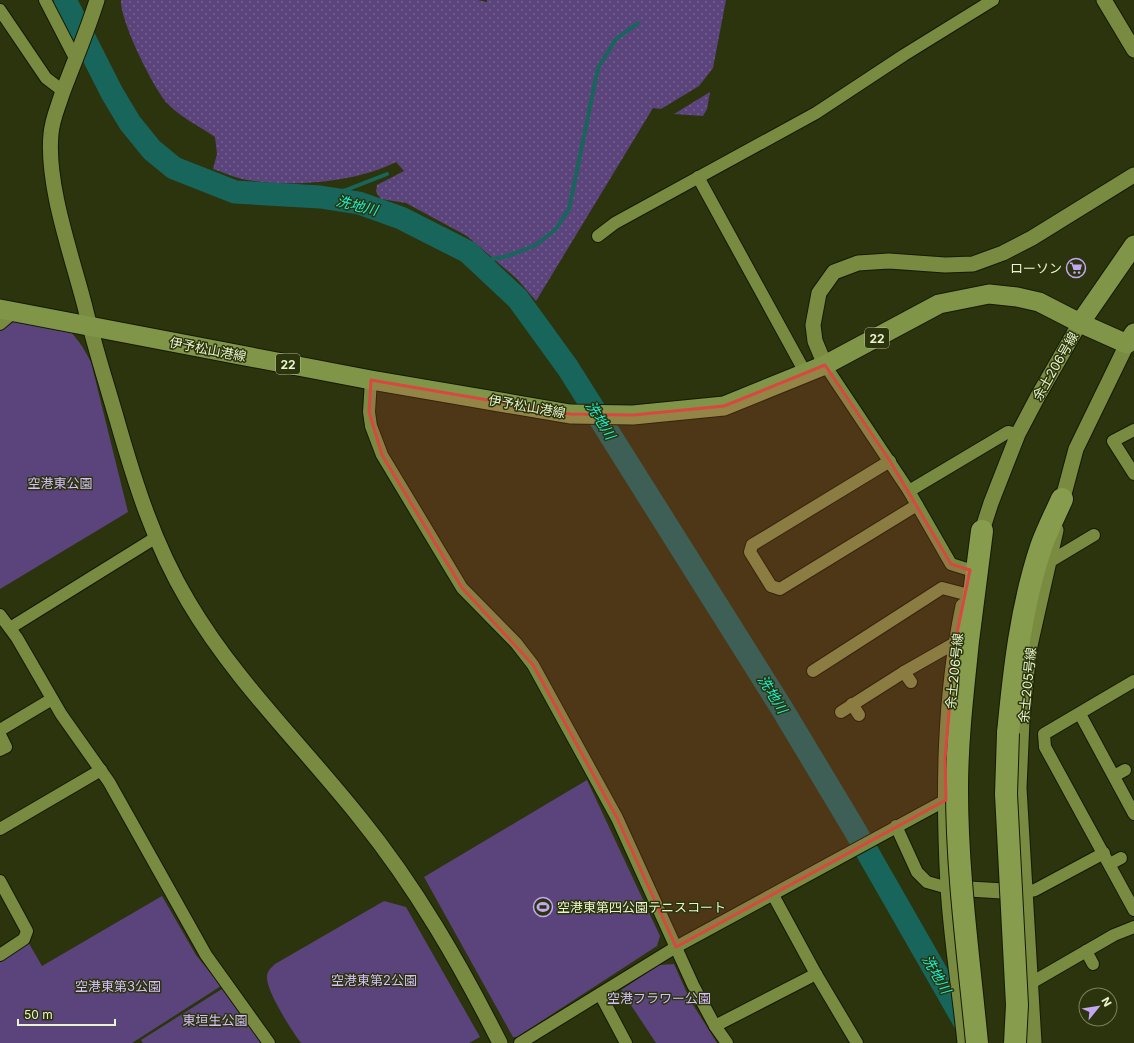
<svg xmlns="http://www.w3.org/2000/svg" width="1134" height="1043" font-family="Inter,'Noto Sans JP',sans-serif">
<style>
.grass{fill:url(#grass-dots)}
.park{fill:#5b447c}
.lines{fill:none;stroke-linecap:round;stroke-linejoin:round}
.stream{stroke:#18665b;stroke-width:4}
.river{stroke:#18665b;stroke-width:23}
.minor-casing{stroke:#141a04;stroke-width:14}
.tertiary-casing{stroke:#141a04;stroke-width:17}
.primary-casing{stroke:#141a04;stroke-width:21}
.motorway-casing{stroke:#141a04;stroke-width:24}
.minor{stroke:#788b41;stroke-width:12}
.tertiary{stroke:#788b41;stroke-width:15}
.primary{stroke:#819548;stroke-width:19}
.motorway{stroke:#879c4c;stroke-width:22}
.motorway-bridge-casing{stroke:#141a04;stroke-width:24;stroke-linecap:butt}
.motorway-bridge{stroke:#879c4c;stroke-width:22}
.marked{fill:#d94741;fill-opacity:0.2;stroke:#d94741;stroke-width:3;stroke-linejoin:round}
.labels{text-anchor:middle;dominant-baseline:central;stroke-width:3;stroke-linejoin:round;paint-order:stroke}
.shield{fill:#2b340c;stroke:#afba94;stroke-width:1}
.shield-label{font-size:12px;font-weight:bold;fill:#e8f4ce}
.poi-label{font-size:13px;fill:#e8f4ce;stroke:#2b340c;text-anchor:end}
.street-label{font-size:13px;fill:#e8f4ce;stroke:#2b340c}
.park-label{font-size:13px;fill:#d6beff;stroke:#2b340c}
.water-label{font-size:14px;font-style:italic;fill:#15f4da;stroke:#2b340c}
</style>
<defs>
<pattern id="grass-dots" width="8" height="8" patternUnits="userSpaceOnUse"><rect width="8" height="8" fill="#5b447c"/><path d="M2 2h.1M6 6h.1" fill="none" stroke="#73608d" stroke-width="1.8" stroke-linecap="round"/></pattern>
</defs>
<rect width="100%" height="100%" fill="#2b340c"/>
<g class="grass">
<path d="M121,0H478L487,2V0H726L713,68L699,86L661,109L653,108L536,301L517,279L467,236L406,203L381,199L376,192L377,185L404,171L396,162C355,183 288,188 242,179C233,177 223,172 213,169L217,154L215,137C199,126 180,117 167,103C153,87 120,21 121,0Z"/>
<polygon points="710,92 707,109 703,116 674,114"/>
</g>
<g class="park">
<polygon points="14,318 72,333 82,346 91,362 128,512 0,589 0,329"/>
<polygon points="587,780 660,936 657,946 517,1037 513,1037 424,877"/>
<polygon points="162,896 196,955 221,986 132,1043 0,1043 0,958 27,940 42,966"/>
<path d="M384,901L406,907L480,1037L469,1043H301C292,1031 266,991 267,977C267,971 271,968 275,964Z"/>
<polygon points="674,964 690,1000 717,1043 656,1043 621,990 659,965"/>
<polygon points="222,989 261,1043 143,1043 141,1040"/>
</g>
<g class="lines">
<g class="stream">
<polyline points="320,197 346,190 387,174"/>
<polyline points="478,262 508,256 534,246 555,230 569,209 598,68 616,39 638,23"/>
</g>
<polyline class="river" points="65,0 112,93 130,123 152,150 174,168 235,192 320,197 359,203 401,218 468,252 518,299 568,368 781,707 853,827 968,1028"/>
<g class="minor-casing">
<g id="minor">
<polyline points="45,0 75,58"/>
<polyline points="0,10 46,78 63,91"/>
<polyline points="698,177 806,374"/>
<polyline points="598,236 615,223 816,113 904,55 993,0"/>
<polyline points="0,324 14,312"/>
<polyline points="825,365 909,491 951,564 970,570"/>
<polyline points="371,380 369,412 371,426 382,455 462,588 516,643 533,665 617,818 693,985 715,1026 727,1043"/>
<polyline points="1134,430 1113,441 1134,474"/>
<polyline points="890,461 752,545 750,552 771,586 780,589 917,505"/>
<polyline points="909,491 1008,432 1018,434"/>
<polyline points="1049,562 1094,535"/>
<polyline points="0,615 17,638 61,714 109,782 206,955 269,1043"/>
<polyline points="10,628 155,538"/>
<polyline points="813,671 942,588 965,594"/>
<polyline points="904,672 911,682"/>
<polyline points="1134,681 1044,734 1045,747 1134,910"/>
<polyline points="852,704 859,715"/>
<polyline points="841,712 904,672 955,643"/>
<polyline points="1080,714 1134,814"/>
<polyline points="0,730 52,699"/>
<polyline points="0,735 6,747 0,750"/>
<polyline points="1114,776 1125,770"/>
<polyline points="896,826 917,872 927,882 948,888"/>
<polyline points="0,829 101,770"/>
<polyline points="1110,864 1121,858"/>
<polyline points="0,881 27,931 24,939 0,955"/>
<polyline points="1025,892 1035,890 1104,853"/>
<polyline points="773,895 816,974 857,1043"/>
<polyline points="1086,951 1093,964"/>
<polyline points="1031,983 1114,935 1134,927"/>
<polyline points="600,994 626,1043"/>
<polyline points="715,1026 816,974"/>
<polyline points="520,1043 676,947 946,800"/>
</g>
</g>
<g class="tertiary-casing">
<g id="tertiary">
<path d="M97,0C87,32 74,62 62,94C58,107 52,120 51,134C46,185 72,256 85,307C94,345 106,382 117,420C135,483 154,544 188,601C235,681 302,745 360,818C416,887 460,964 500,1043"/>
<polyline points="1104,0 1134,50"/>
<polyline points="825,365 815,341 813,325 819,293 834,272 858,263 889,261 945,265 973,264 1003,253 1032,238 1134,175"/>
<polyline points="1060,509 1076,449 1127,344"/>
<polyline points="979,540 991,503 1018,434 1038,396 1080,323"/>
<path d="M963,606C944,698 943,793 948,886C951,939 960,991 965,1043"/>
<polyline points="952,888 1020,892"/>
<polyline points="1034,1043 1019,788 1022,721 1029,650 1056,530"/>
</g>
</g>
<g class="primary-casing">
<g id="primary">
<polyline points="0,309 371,380 570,414 633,415 724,406 825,365 939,304 989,294 1017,297 1039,302 1080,323 1127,344 1134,333"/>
<polyline points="1080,323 1134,245"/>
</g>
</g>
<g class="motorway-casing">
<g id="motorway">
<polyline points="968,641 982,531"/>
<path d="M1008,733C1014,670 1021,607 1041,547C1047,530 1055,515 1062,499"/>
</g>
</g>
<use href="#minor" class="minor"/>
<use href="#tertiary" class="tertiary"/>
<use href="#primary" class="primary"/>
<use href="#motorway" class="motorway"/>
<g class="motorway-bridge-casing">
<g id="motorway-bridge">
<path d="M968,641C963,691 957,740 957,789C957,874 969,959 977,1043"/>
<polyline points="1008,733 1006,794 1017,1005 1015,1043"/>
</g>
</g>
<use href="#motorway-bridge" class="motorway-bridge"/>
</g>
<path class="marked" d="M825,365L890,461L951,564L970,570L955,643L945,759L946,800L676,947L617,818L533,665L462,588L382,455L369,412L371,380L570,414L633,415L724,406Z"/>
<defs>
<g id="supermarket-ring" transform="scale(1)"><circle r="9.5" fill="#2b340c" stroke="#c3a7f2" stroke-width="1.5"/><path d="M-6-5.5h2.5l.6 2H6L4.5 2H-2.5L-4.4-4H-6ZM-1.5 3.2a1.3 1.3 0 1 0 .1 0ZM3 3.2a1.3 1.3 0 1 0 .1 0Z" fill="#c3a7f2"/></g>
<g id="stadium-ring" transform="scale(1)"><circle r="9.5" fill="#2b340c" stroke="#c3a7f2" stroke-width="1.5"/><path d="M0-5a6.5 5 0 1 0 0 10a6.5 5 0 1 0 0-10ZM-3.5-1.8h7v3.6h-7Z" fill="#c3a7f2"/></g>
</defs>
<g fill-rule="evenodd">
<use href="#supermarket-ring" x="1076" y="268"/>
<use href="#stadium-ring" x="543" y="907"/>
</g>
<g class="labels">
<g class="shield">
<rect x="865" y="328" width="24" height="20" rx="3"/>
<rect x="276" y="354" width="24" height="20" rx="3"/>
</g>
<g class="shield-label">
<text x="877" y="338">22</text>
<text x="288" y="364">22</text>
</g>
<g class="poi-label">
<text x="1062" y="268">ローソン</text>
<text x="557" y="907" text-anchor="start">空港東第四公園テニスコート</text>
</g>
<g class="street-label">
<text transform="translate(208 349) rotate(11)">伊予松山港線</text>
<text transform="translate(1055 366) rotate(-60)">余土206号線</text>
<text transform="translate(527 406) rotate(10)">伊予松山港線</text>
<text transform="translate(954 671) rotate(-84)">余土206号線</text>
<text transform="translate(1027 685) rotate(-84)">余土205号線</text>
</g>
<g class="park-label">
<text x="60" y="483">空港東公園</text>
<text x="374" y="980">空港東第2公園</text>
<text x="118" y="986">空港東第3公園</text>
<text x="659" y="998">空港フラワー公園</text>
<text x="215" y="1020">東垣生公園</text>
</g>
<g class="water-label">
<text transform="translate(357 205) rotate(14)">洗地川</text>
<text transform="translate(601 420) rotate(58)">洗地川</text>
<text transform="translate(773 694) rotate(58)">洗地川</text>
<text transform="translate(937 974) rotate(60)">洗地川</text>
</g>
</g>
<g transform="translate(1098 1007) rotate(60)"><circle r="19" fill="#2b340c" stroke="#77815a"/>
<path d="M0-3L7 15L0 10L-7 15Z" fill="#c3a7f2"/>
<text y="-6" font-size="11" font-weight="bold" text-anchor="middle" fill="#e8f4ce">N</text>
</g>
<path d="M18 1019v6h97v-6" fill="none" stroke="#e8f4ce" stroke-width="2"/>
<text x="24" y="1019" font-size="12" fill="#e8f4ce" stroke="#2b340c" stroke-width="3" paint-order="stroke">50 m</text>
</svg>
